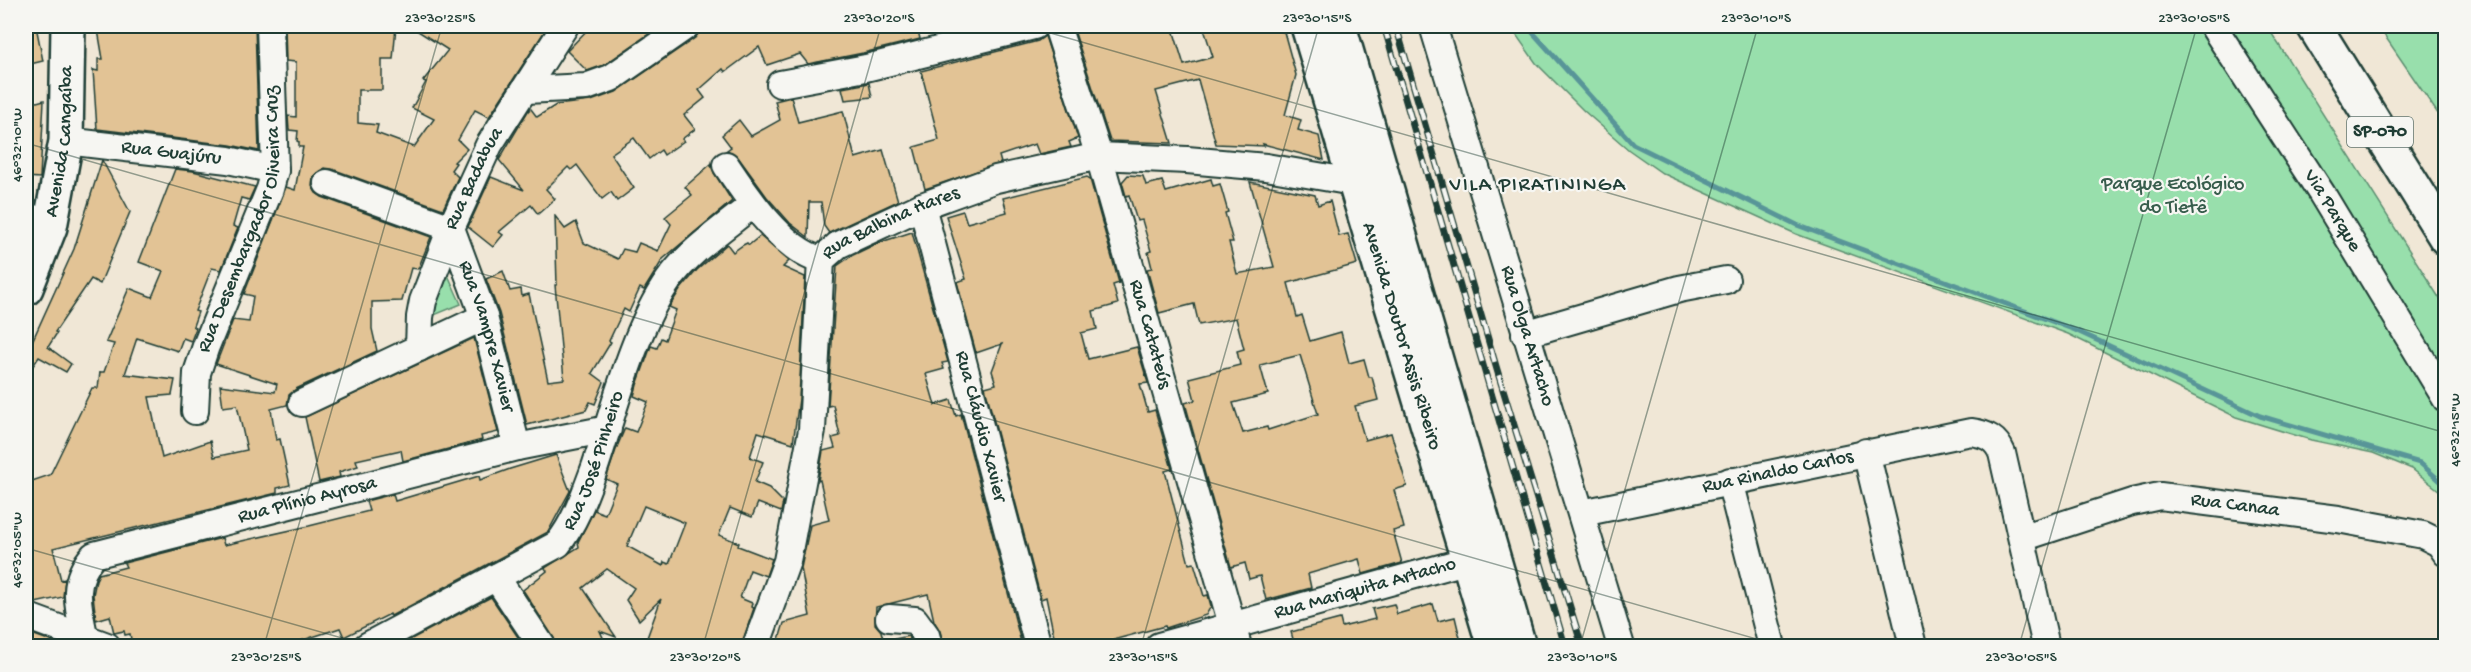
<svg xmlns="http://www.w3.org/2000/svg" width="2471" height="672" font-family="'Gochi Hand',sans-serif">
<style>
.green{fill:#98dfac;stroke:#5c8e70;stroke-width:1.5}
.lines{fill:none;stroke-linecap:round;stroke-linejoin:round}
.stream{stroke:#599598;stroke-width:5}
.building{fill:#e2c395;stroke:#1f3d34;stroke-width:1.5;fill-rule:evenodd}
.minor-casing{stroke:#1f3d34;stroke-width:30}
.major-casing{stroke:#1f3d34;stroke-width:38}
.highway-casing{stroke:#1f3d34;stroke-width:38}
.minor{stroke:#f6f6f2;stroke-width:26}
.major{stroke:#f6f6f2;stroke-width:33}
.highway{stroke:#f6f6f2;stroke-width:33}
.rail-casing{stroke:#1f3d34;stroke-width:7}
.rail{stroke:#f6f6f2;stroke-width:4.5;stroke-dasharray:14;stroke-linecap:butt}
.ticks{fill:none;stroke:#1f3d34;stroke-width:1.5;stroke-opacity:0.45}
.labels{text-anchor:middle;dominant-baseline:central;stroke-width:4.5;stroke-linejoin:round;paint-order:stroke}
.shield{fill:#f6f6f2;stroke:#60746d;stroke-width:1.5}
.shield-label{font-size:18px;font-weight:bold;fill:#1f3d34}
.street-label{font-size:20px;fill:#1f3d34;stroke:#f6f6f2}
.park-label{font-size:20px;fill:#375d4c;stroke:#f6f6f2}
.neighbourhood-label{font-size:21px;letter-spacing:1.5px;fill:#1f3d34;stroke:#f6f6f2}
.neatline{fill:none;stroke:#1f3d34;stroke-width:2}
.ticks-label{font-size:15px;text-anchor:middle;fill:#1f3d34}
</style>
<rect width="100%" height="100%" fill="#f0e7d6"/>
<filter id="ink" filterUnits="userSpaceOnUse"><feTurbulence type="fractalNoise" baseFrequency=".0167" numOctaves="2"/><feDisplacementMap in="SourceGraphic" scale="12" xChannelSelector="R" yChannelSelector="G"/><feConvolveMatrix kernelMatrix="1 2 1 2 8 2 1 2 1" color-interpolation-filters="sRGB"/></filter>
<g filter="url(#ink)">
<g class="green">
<polygon points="1510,26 2267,26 2445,307 2445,495 2412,469 2373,453 2311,440 2236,417 2068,334 1796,234 1662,173 1629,150 1584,111 1536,63"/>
<polygon points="2378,26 2445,26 2445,124"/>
<polygon points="448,275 461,304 432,316"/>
</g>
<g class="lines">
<polyline class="stream" points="1527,26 1633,144 1797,225 2075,330 2260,416 2420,463 2446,486"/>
</g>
<g class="building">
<polygon points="26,26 36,26 43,61 26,65"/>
<polygon points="123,26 255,26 259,151 230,145 97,129 93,70 98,71 98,59 103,59 98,30"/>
<polygon points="285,26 396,26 393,59 382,59 382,90 358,90 358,123 378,125 376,133 414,147 434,119 412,108 426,82 423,81 448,50 410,26 548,26 489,117 475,110 458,140 467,149 454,162 456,163 451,170 458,177 443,209 332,169 324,168 313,177 312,186 316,193 322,197 431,237 418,269 411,268 402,301 372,302 372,329 377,351 296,389 289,395 287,405 271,409 276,440 280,439 290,485 277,488 277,493 53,548 61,580 65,579 63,597 35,603 26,600 26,483 50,475 92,388 98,388 100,372 104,372 114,344 106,342 129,288 152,297 163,271 139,262 175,169 193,171 255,187 249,200 241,198 233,226 238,228 221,270 212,268 209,275 195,311 198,312 193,326 196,328 191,341 183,338 178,351 137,338 125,374 175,380 172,395 149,397 162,458 210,441 214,457 247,450 237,405 223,407 220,385 275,392 277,384 216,364 233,320 249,322 253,296 244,294 286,187 295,190 303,147 299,147 299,142 297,141 298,131 289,130 288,116 296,117 296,62 286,61"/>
<polygon points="591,26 660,26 604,65 587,71 567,51"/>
<polygon points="701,26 917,26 920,39 863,53 808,64 800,54 767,65 759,47 725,72 723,69 699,90 705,98 684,115 695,129 682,139 684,141 664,155 661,150 649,159 634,138 611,154 634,188 617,201 611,192 602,199 577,165 571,170 568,167 546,189 555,199 538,214 531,205 499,232 503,235 493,247 468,227 491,177 524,190 499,160 528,111 531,109 537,117 556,105 591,101 616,92 695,38 699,33"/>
<polygon points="1077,26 1172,26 1184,65 1213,57 1203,26 1274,26 1273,30 1284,32 1296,75 1285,115 1301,120 1298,130 1319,136 1324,160 1263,144 1264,146 1216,144 1198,80 1156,91 1172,143 1110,141 1073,27"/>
<polygon points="1045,36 1078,138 1069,142 1071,147 1039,154 1035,144 999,156 1001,163 925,189 914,147 939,140 921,71 1038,41"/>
<polygon points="869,83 872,97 845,100 842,88"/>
<polygon points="791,97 798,122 843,111 855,158 883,150 898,201 829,233 824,226 821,202 809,202 808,237 790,223 767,197 738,157 727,150 731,147 722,135 739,120 751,136 780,120 775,101"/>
<polygon points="44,100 40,178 26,177 26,105"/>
<polygon points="102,160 130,212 100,284 91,279 55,332 57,333 48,347 71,364 66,372 39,357 26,376 26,355 74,249"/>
<polygon points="711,164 714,173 732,201 663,259 644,290 640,288 629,312 624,309 609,341 611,342 592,373 604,382 595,404 590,402 586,410 527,425 499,313 486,279 503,271 510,291 521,289 522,296 529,294 548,381 564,379 555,285 557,285 555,216 565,229 576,222 584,243 618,259 623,249 635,252 639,243 658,251 671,224 665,217 692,195 685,187"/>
<path d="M1128,175L1143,176L1146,185L1162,181L1166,192L1211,179L1213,186L1220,184L1228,212L1225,213L1233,242H1229L1237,274L1274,267L1250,182L1315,195L1318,205L1330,201L1339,236L1348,234L1357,264L1288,283L1297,317L1302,315L1310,341L1341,332L1349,363L1364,359L1369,377H1372L1378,400L1355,406L1365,440L1391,433L1407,486L1394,490L1404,528L1393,531L1402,563L1363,574L1359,559L1308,574L1311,588L1266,600L1260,576L1249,579L1245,563L1231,567L1185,403L1195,400L1189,378L1240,365L1237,351L1244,349L1236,318L1199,325L1194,304L1159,313L1147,269L1152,268L1148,252L1151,251L1142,220L1137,221L1129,195L1126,196L1122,182ZM1300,355L1318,414L1268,430L1267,427L1243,433L1233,403L1268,394L1260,365Z"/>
<polygon points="1087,177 1090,179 1119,283 1113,285 1118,304 1093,311 1097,329 1081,333 1088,359 1137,347 1148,383 1140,384 1148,412 1155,410 1172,469 1165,471 1189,564 1194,563 1204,596 1208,595 1211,606 1206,615 1166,628 1165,626 1091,646 1056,646 1046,597 1041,599 985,387 996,384 992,371 1002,344 976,353 957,282 966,279 946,216 963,211 967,223 1007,212 1003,198"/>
<polygon points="912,232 948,362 942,363 944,369 926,374 935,405 951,400 956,416 961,414 1022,646 944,646 940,631 934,621 928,594 876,607 875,624 881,631 885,646 777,646 784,623 810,616 801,568 810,525 829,520 820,480 818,481 823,451 835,448 832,438 840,436 833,405 828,406 837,266 853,255 878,243"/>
<path d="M760,236L789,261L783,267L805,277L799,399L793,443L758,432L750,457L763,462L755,482L769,488L783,502L781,512L758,503L752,517L730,508L719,535L739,543L738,546L772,559L766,576L750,570L740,598L752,603L751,607L754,608L741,646H644L661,599L639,620L626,600L634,588L607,569L583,588L616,637L600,631L607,646H557L554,638L523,590L547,571L545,568L579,547L578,542L594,510L605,514L617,484L606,479L617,447L625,428L636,432L648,402L634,396L637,385L651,346L657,348L661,338L665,340L676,310L669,307L680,290L697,270L727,244L733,252L743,245L747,243L749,245ZM644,506L685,523L669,564L664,562L663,566L627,546Z"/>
<polygon points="474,338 498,432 481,436 482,440 403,461 401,450 356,460 358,466 339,472 340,477 319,482 305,417"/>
<polygon points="556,455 570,491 548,532 391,616 390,614 344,637 340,628 297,642 298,646 138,646 132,645 130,634 125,635 124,631 114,633 110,616 96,620 93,595 96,580 99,574 126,567 124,563 222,538 224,545 309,526 369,511 366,501 393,494 395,501 479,476 480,480 510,469"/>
<polygon points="491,597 524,646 481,646 476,641 470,646 398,646"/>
<polygon points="1394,604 1397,614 1433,604 1438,621 1455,617 1462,646 1295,646 1291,632 1340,619 1342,627 1375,619 1372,609"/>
<polygon points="26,632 65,646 26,646"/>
<polygon points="908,636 914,646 891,646 890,640"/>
</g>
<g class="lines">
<g class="minor-casing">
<g id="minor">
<path id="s1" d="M1057,26L1099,156L1238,646"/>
<path id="s2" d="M1433,26L1621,646"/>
<path id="s3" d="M2213,26L2322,194L2446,399"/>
<polyline points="780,84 866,68 1034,26"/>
<polyline points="526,90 586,87 611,78 686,26"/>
<path id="s4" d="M66,141L228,160L275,170"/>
<path d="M726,165C746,195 783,251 821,260"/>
<polyline points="327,183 451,228"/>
<path id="s5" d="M922,206L1038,646"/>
<polyline points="26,215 50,227"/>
<path id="s6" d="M451,228L484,317L517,447"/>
<polyline points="1525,334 1679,289 1726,280"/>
<path id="s7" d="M419,348L420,317L423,301L451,228L489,145L565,26"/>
<polyline points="302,403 484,317"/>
<path id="s8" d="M195,411L197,373L206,346L270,189L275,170L270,26"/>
<polyline points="1866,452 1913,646"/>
<polyline points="1730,481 1772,646"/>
<path id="s9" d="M1582,513L1971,432C1987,434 1996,439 2002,453L2046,646"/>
<path id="s10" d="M2022,538L2132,502L2160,496L2338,519L2423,535L2439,543L2446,553"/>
<polyline points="496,577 542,646"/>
<polyline points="26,616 107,646"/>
<polyline points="889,618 915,620 926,635 929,646"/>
<path id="s11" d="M85,639C78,607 70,581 94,555L517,447L608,429"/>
<path id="s12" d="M367,646L558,544C576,521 585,494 595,467C614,410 634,329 668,281C689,251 724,228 752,205"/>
<path id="s13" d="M756,646L787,561L812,430L821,260L838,245L922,206L996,179L1099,156L1187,160L1266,167L1353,182"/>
<path id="s14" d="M1159,646L1469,560"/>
</g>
</g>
<g class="major-casing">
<g id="major">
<path id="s15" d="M1308,26L1494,646"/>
<polyline points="1339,26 1519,646"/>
<path id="s16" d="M26,288L50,227L66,141L68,26"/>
</g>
</g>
<g class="highway-casing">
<polyline id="highway" points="2314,26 2446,238"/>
</g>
<use href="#minor" class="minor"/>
<use href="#major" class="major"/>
<use href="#highway" class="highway"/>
<g class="rail-casing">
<g id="rail">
<polyline points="1384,26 1565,646"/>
<polyline points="1396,26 1498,373 1582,646"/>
</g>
</g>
<use href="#rail" class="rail"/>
</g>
</g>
<path class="ticks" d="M1026,26L2446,433M2436,26L2446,28M26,143L1781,646M26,548L370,646M264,646L442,26M703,646L881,26M1141,646L1319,26M1580,646L1758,26M2019,646L2197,26"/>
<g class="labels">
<rect class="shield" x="2347" y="117" width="66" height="30" rx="4.5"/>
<g class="shield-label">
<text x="2380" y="132">SP-070</text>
</g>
<g class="street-label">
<text stroke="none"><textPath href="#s16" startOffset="152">Avenida Cangaíba</textPath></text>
<text stroke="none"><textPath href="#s4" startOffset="106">Rua Guajúru</textPath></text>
<text stroke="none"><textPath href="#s7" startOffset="180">Rua Badabua</textPath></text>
<text stroke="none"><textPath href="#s3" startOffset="220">Via Parque</textPath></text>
<text stroke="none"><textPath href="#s8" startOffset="200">Rua Desembargador Oliveira Cruz</textPath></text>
<text stroke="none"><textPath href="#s13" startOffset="474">Rua Balbina Hares</textPath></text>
<text stroke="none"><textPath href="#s1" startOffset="322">Rua Catateús</textPath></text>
<text stroke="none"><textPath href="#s6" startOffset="114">Rua Vampre Xavier</textPath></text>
<text stroke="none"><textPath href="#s15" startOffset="324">Avenida Doutor Assis Ribeiro</textPath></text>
<text stroke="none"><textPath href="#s2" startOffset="324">Rua Olga Artacho</textPath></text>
<text stroke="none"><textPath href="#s5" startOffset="228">Rua Cláudio Xavier</textPath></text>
<text stroke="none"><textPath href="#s12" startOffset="308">Rua José Pinheiro</textPath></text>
<text stroke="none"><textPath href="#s9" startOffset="200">Rua Rinaldo Carlos</textPath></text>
<text stroke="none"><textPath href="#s11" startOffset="309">Rua Plínio Ayrosa</textPath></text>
<text stroke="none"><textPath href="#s10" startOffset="220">Rua Canaa</textPath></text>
<text stroke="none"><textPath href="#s14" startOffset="214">Rua Mariquita Artacho</textPath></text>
</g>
<g class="park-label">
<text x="2173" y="185">Parque Ecológico<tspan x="2173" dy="23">do Tietê</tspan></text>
</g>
<g class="neighbourhood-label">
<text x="1538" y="186">VILA PIRATININGA</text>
</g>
</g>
<rect width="2471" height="672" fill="none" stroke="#f6f6f2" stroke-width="66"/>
<rect x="33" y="33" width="2405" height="606" class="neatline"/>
<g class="ticks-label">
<text x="440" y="22">23°30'25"S</text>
<text x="879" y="22">23°30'20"S</text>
<text x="1317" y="22">23°30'15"S</text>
<text x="1756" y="22">23°30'10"S</text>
<text x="2194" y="22">23°30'05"S</text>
<text transform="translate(16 145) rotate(-90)" y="5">46°32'10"W</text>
<text transform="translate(2454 430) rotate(-90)" y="5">46°32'15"W</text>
<text transform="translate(16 550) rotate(-90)" y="5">46°32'05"W</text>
<text x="266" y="661">23°30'25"S</text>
<text x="705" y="661">23°30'20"S</text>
<text x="1143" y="661">23°30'15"S</text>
<text x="1582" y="661">23°30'10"S</text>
<text x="2021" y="661">23°30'05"S</text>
</g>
</svg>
